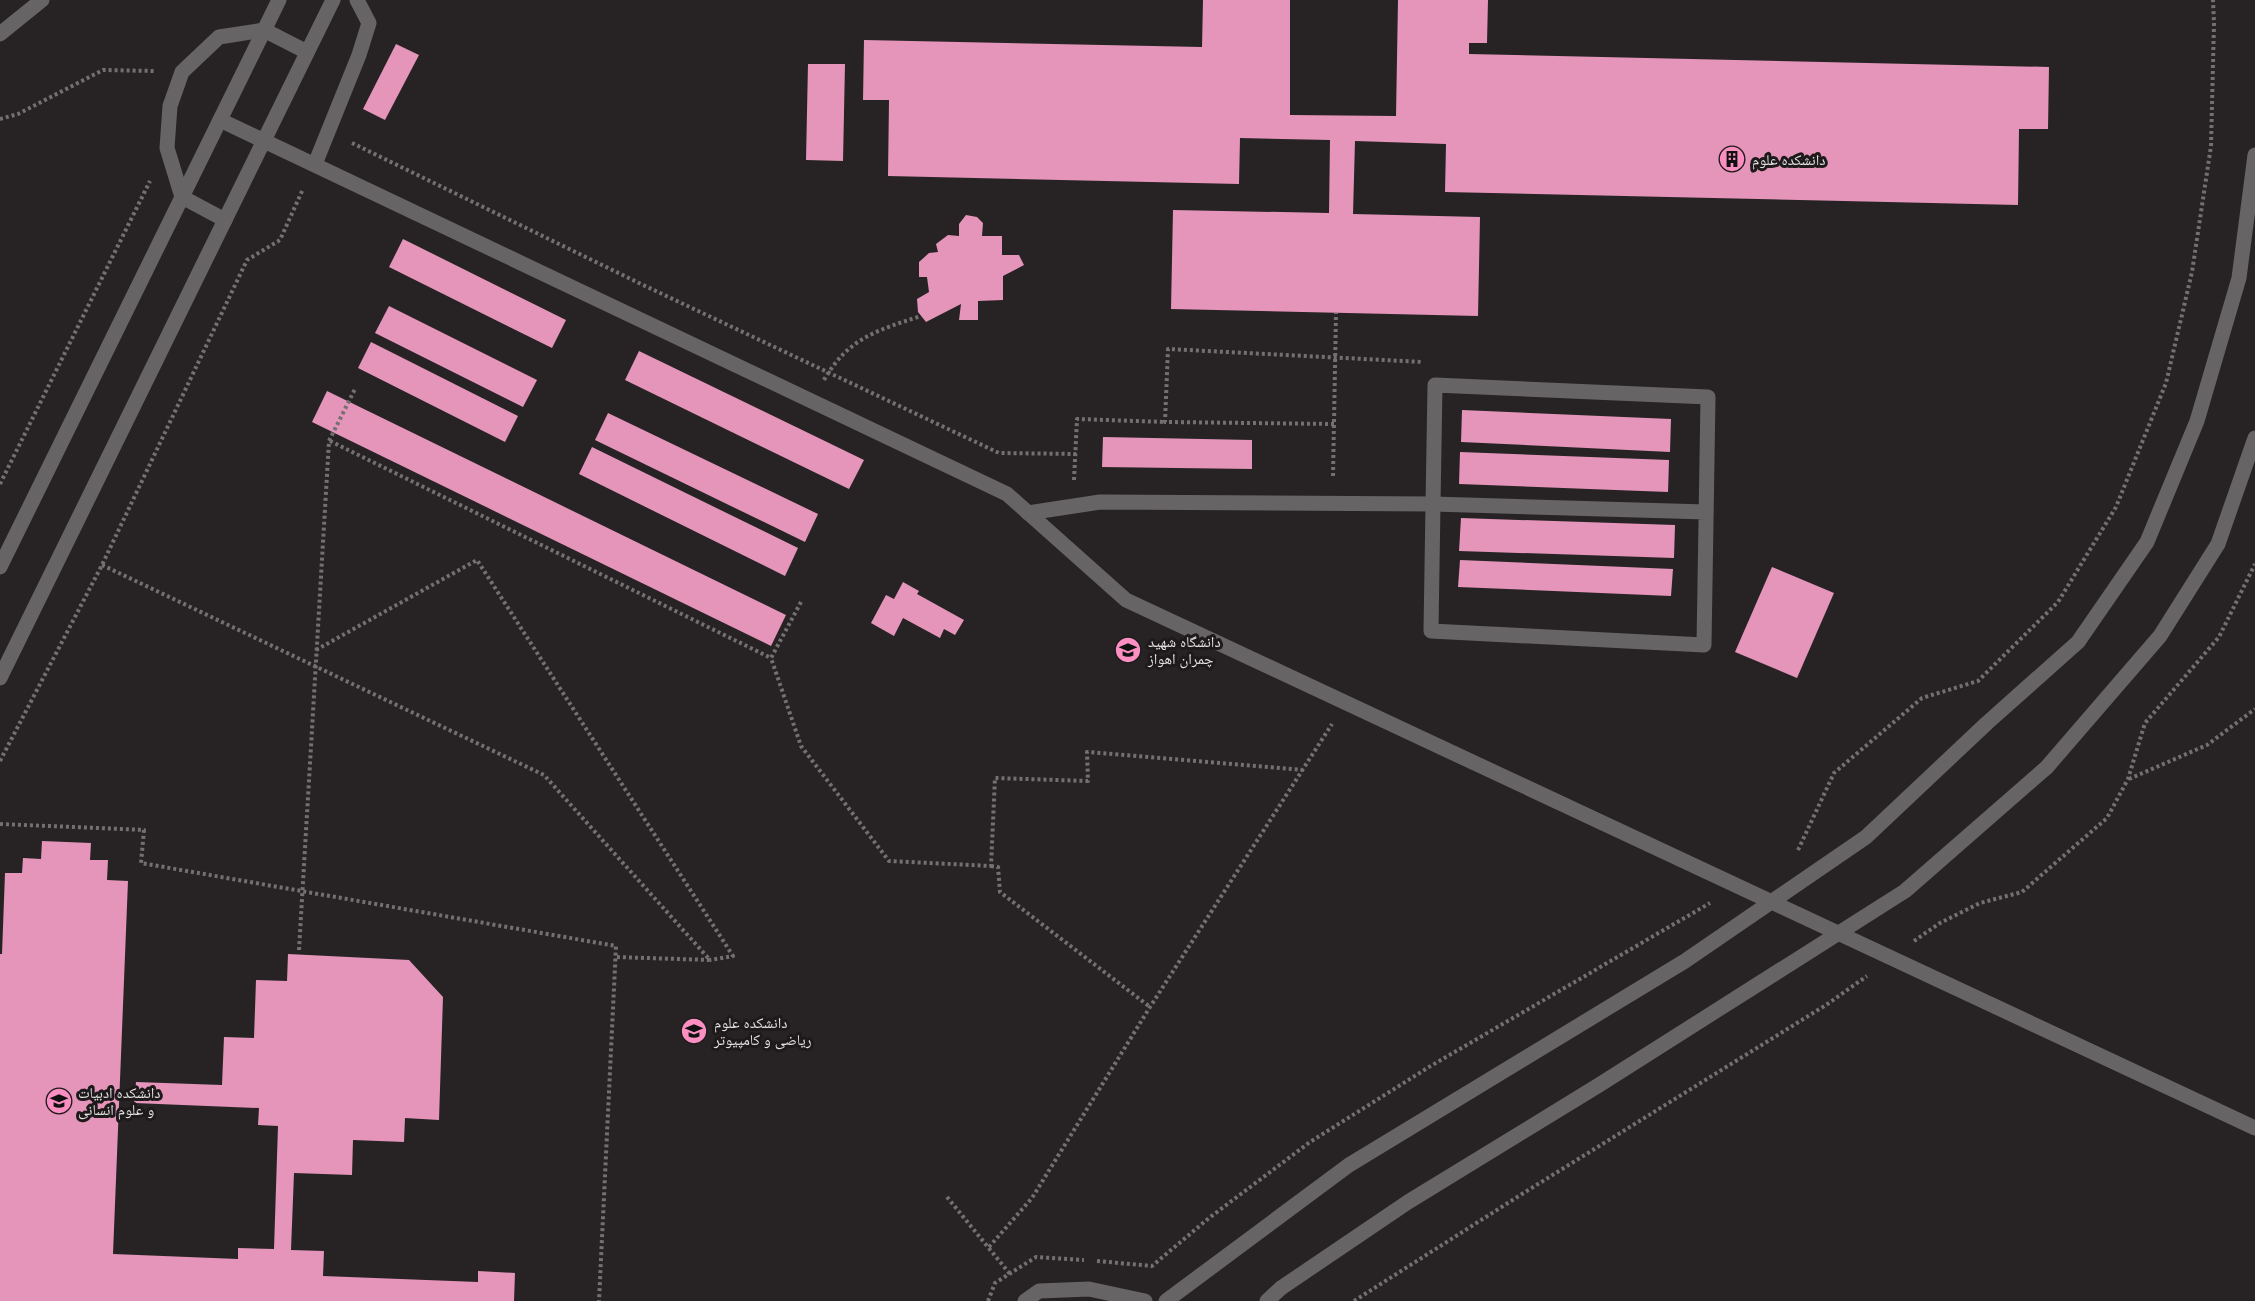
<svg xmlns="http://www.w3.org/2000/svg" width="2255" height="1301" font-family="'Noto Sans','Noto Naskh Arabic',sans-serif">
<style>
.building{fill:#e495b9}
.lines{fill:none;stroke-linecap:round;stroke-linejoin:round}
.path{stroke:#747072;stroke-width:4;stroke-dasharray:3 3;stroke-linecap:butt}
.minor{stroke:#676465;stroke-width:15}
.labels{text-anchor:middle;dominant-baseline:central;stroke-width:6;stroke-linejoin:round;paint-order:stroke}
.poi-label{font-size:15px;fill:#e5e2e3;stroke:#1e1a1b;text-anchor:start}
</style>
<rect width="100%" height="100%" fill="#272325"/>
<g class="building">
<polygon points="1203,0 1290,0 1290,115 1396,116 1398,0 1488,0 1487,43 1469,43 1469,54 2049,67 2048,129 2019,129 2018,205 1445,192 1446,144 1355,141 1353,214 1480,217 1478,316 1171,309 1173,210 1329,213 1330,140 1240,138 1239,184 888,176 889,100 863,100 864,40 1202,47"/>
<polygon points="396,44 419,55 385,120 363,109"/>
<polygon points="808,64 845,64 843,161 806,160"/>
<polygon points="966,215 977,217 983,223 982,236 1002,236 1002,255 1019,255 1024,265 1003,276 1003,300 978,301 978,320 959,320 961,304 926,322 918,312 917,299 929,292 927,277 919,277 919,262 929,253 938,252 936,244 948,235 959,236 959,224"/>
<polygon points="403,239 566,320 552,348 389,267"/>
<polygon points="389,306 537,380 523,407 375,333"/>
<polygon points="371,342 518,416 505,442 358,368"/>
<polygon points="639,351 864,460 849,489 625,380"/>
<polygon points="327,391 786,615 771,646 312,422"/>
<polygon points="1462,410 1671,419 1670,452 1461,442"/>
<polygon points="608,413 818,514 805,542 595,440"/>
<polygon points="1103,437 1252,440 1252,469 1102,467"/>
<polygon points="592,447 798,548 785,576 579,474"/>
<polygon points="1460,452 1669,460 1668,492 1459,484"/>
<polygon points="1461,518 1675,525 1674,558 1459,551"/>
<polygon points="1460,560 1673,569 1671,596 1458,587"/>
<polygon points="1772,567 1834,593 1797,678 1735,652"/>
<polygon points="903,582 919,591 917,594 964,620 955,635 944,629 940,638 903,618 894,636 871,623 886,595 894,599"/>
<polygon points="42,841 91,843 90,860 108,860 107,880 128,881 113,1254 238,1259 238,1248 274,1249 278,1126 258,1125 259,1108 134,1103 136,1082 222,1085 224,1037 254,1038 256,980 287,981 288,954 409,960 443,997 439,1120 405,1118 404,1142 353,1140 352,1175 294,1173 291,1250 324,1251 323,1276 478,1282 478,1271 515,1273 514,1301 0,1301 0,954 2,954 5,873 22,873 23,858 41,859"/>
</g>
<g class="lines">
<g class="path">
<polyline points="0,119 18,114 103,70 155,71"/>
<polyline points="352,143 641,284 999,453 1076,454"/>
<path d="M824,380C848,338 878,330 921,316"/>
<polyline points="1334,424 1165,422 1168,349 1423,362"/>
<polyline points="330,441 771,658"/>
<polyline points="1333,476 1336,313"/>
<polyline points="1074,480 1077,419 1165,422"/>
<polyline points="0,484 150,181"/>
<polyline points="102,565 544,775 710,960 615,957"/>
<polyline points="801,602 771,658 801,746 889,861 991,866 995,778 1088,781 1087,752 1303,770"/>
<polyline points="316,650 477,560 733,956 710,960"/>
<polyline points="0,761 102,565 247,260 280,240 303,189"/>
<polyline points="2129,779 2207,745 2255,709"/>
<polyline points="0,824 144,830 141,863 616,946 599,1301"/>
<polyline points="1798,850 1834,773 1922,698 1978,681 2058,602 2116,507 2166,383 2192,272 2211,146 2214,23 2213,0"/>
<polyline points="991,866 998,867 1000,892 1150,1007"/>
<polyline points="1914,941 1940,923 1980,903 2022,892 2107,818 2128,779 2145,723 2219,637 2255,564"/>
<polyline points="299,950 329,441 355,389"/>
<polyline points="947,1197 1010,1274"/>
<polyline points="989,1247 1032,1198 1150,1007 1332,724"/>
<polyline points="1097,1261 1152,1266 1209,1218 1310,1142 1429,1067 1710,903"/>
<polyline points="988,1301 995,1283 1036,1257 1084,1260"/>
<polyline points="1354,1301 1522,1194 1826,1005 1867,976"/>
</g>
<g class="minor">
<polyline points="0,34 42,0"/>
<polyline points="220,120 1007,494 1126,600 2255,1128"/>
<polyline points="315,164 359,55 369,23 357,0"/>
<polyline points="225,220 182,197 167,148 170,106 182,72 219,37 264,30 307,52"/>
<polyline points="1028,513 1100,502 1433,504 1431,631 1704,645 1708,397 1435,385 1433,504 1706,512"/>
<polyline points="0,567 279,0"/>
<polyline points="0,678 333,0"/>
<polyline points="1025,1301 1039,1291 1089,1289 1145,1301"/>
<polyline points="1166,1301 1349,1165 1685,961 1866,837 1987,723 2078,642 2147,542 2197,421 2239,278 2255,155"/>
<polyline points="1267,1301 1281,1288 1408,1202 1599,1085 1905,891 2047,767 2160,636 2218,544 2255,438"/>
</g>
</g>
<defs>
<g id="building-disc" transform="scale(1.35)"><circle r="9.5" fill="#fc8fc2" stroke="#1e1a1b"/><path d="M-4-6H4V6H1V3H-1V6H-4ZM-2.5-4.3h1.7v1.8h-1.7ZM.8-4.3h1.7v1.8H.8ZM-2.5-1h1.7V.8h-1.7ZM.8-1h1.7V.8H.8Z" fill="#111"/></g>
<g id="university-disc" transform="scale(1.35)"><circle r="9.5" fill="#fc8fc2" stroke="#1e1a1b"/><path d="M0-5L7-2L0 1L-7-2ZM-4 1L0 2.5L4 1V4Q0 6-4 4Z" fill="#111"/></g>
</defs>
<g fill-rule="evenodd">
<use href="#building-disc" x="1732" y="159"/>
<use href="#university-disc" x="1128" y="650"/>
<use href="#university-disc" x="694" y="1031"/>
<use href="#university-disc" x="59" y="1101"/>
</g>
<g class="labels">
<g class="poi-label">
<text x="1752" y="159">دانشکده علوم</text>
<text x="1148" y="641">دانشگاه شهید<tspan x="1148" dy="17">چمران اهواز</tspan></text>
<text x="714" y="1022">دانشکده علوم<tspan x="714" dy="17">ریاضی و کامپیوتر</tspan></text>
<text x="78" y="1092">دانشکده ادبیات<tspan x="78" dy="17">و علوم انسانی</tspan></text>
</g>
</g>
</svg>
